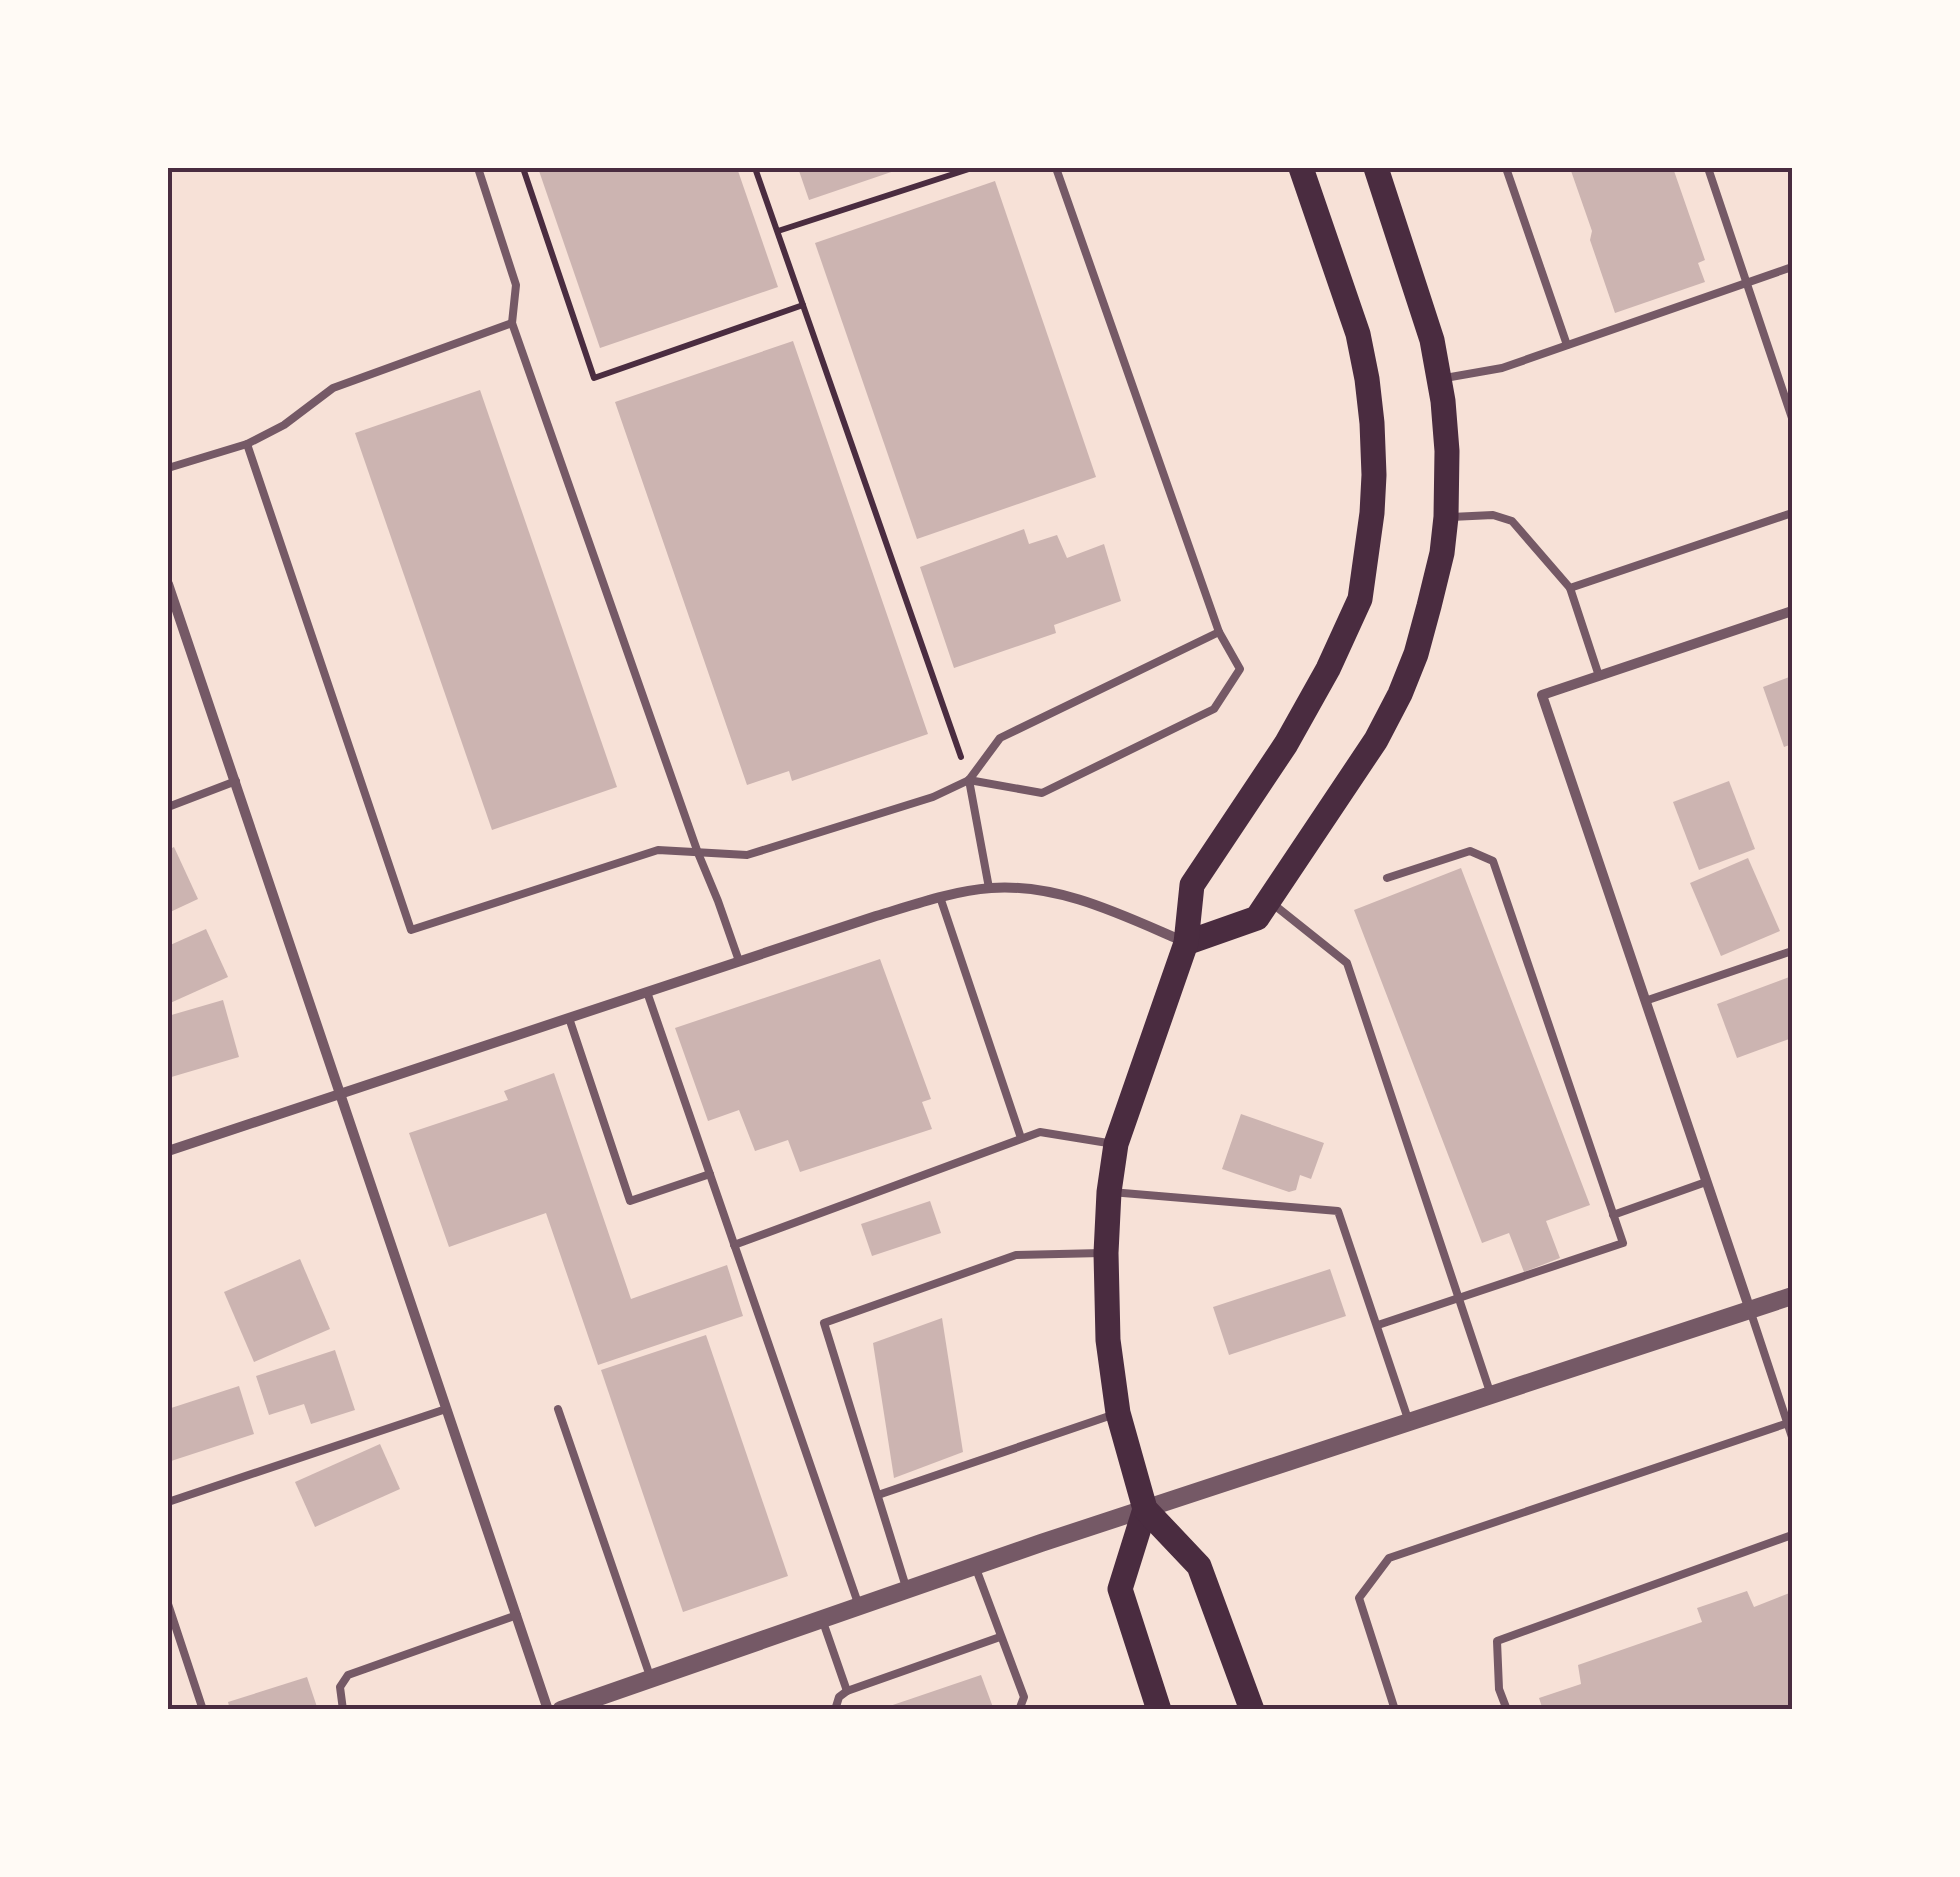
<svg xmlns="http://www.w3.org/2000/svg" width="1960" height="1877" font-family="Manrope,sans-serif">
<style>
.building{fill:#ccb4b1}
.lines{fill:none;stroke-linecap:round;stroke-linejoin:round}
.path{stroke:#4a2c40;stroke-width:6}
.service{stroke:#755966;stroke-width:8}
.minor{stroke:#755966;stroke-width:10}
.tertiary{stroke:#755966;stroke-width:18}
.primary{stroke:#4a2c40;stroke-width:25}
.neatline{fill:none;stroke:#4a2c40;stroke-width:4}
</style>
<rect width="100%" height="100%" fill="#f7e1d7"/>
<g class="building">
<polygon points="538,168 737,168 778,287 600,348"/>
<polygon points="798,168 903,168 809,200"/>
<polygon points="1570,168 1673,168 1705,260 1698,263 1705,282 1615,313 1590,240 1592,231"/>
<polygon points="995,181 1096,477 917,539 815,243"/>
<polygon points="793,341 928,734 792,781 789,771 747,785 615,402"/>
<polygon points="480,390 617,787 492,830 355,433"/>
<polygon points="1024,529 1029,544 1057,535 1067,558 1104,544 1121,601 1054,625 1056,633 954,668 920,567"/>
<polygon points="1792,676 1792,744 1784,747 1763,687"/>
<polygon points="1729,781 1755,849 1699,870 1673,802"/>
<polygon points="174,847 198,899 168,913 168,850"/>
<polygon points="1748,858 1780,931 1721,956 1690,883"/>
<polygon points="1461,868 1590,1205 1546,1221 1560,1258 1524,1272 1509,1233 1482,1243 1354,910"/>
<polygon points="206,929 228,977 168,1004 168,946"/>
<polygon points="880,959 931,1099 922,1102 932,1129 800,1172 788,1140 755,1151 739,1110 708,1121 675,1028"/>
<polygon points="1792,976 1792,1038 1737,1058 1717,1004"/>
<polygon points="223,1000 239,1057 168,1078 168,1016"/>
<polygon points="554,1073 631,1299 727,1265 743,1316 598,1365 546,1213 449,1247 409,1133 508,1100 504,1091"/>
<polygon points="1241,1114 1324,1143 1311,1179 1300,1175 1296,1190 1289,1192 1222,1169"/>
<polygon points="930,1201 941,1233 872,1256 861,1224"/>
<polygon points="300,1259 330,1329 254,1362 224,1292"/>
<polygon points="1330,1269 1346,1316 1229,1355 1213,1307"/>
<polygon points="942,1318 963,1452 894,1478 873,1343"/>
<polygon points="706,1335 788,1576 683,1612 601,1370"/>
<polygon points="335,1350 355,1410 311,1424 304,1404 269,1415 256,1376"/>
<polygon points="239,1386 254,1434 168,1462 168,1409"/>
<polygon points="380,1444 400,1489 315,1527 295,1482"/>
<polygon points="1747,1591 1754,1607 1792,1592 1792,1710 1543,1710 1539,1698 1581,1684 1578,1665 1702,1622 1697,1608"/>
<polygon points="981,1675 994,1710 881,1710 881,1709"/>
<polygon points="307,1677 318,1710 230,1710 228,1702"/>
</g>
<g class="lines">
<g class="path">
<polyline points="523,168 594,378 803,305"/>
<polyline points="755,168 961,757"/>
<polyline points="778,231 972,168"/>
</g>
<g class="service">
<polyline points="478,168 516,285 512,323 698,853 718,901 739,961"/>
<polyline points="1506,168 1567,345"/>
<polyline points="1708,168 1792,418"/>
<polyline points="1445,378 1502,368 1792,267"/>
<polyline points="247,444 411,930 658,850 747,855 933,797 969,780 1000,738 1219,632"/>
<polyline points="168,468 247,444 284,425 333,388 512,323"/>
<polyline points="1451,517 1493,515 1512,521 1570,588 1792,513"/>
<polyline points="1570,588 1599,676"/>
<polyline points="969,780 1042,793 1214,709 1240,669 1219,632 1056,168"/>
<polyline points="969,780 989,888"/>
<polyline points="168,807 236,781"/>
<polyline points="940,897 1021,1138"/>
<polyline points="1273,904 1347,963 1491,1395"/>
<polyline points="647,992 859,1606"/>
<polyline points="1645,1001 1792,951"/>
<polyline points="569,1018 630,1201 710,1174"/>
<polyline points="1111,1192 1338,1211 1409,1422"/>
<polyline points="1613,1215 1706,1182"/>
<polyline points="734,1245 1040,1132 1114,1144"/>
<polyline points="1750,1310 1792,1437"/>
<polyline points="1378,1325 1623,1243 1493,861 1470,851 1387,878"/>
<polyline points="558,1409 651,1679"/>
<polyline points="878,1495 1115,1414"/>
<polyline points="168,1502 446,1409"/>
<polyline points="975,1566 1024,1697 1019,1710"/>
<polyline points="906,1587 824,1323 1016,1255 1102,1253"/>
<polyline points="168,1604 203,1710"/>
<polyline points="822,1619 847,1691"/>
<polyline points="343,1710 340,1687 348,1675 517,1615"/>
<polyline points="835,1710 839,1697 847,1691 1000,1637"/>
<polyline points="1395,1710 1359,1598 1389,1558 1788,1423"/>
<polyline points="1507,1710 1499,1689 1497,1641 1792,1535"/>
</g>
<g class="minor">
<polyline points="168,584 548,1710"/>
<path d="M168,1151L876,916C913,905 952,891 991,888C1060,883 1124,916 1185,942"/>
<polyline points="1750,1310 1542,695 1792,611"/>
</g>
<polyline class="tertiary" points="561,1710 1041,1543 1792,1296"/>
<g class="primary">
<polyline points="1186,943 1257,918 1376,740 1400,694 1416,654 1429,606 1442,553 1446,517 1447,451 1443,401 1432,340 1376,168"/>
<polyline points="1145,1509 1120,1589 1159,1710"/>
<polyline points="1252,1710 1199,1566 1145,1509 1118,1413 1108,1340 1106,1253 1109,1192 1116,1144 1186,943 1192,885 1286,744 1328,669 1360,599 1372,513 1374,475 1372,423 1367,379 1358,334 1301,168"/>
</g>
</g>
<rect width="1960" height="1877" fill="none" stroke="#fffaf5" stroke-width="340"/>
<rect x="170" y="170" width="1620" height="1537" class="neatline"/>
</svg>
